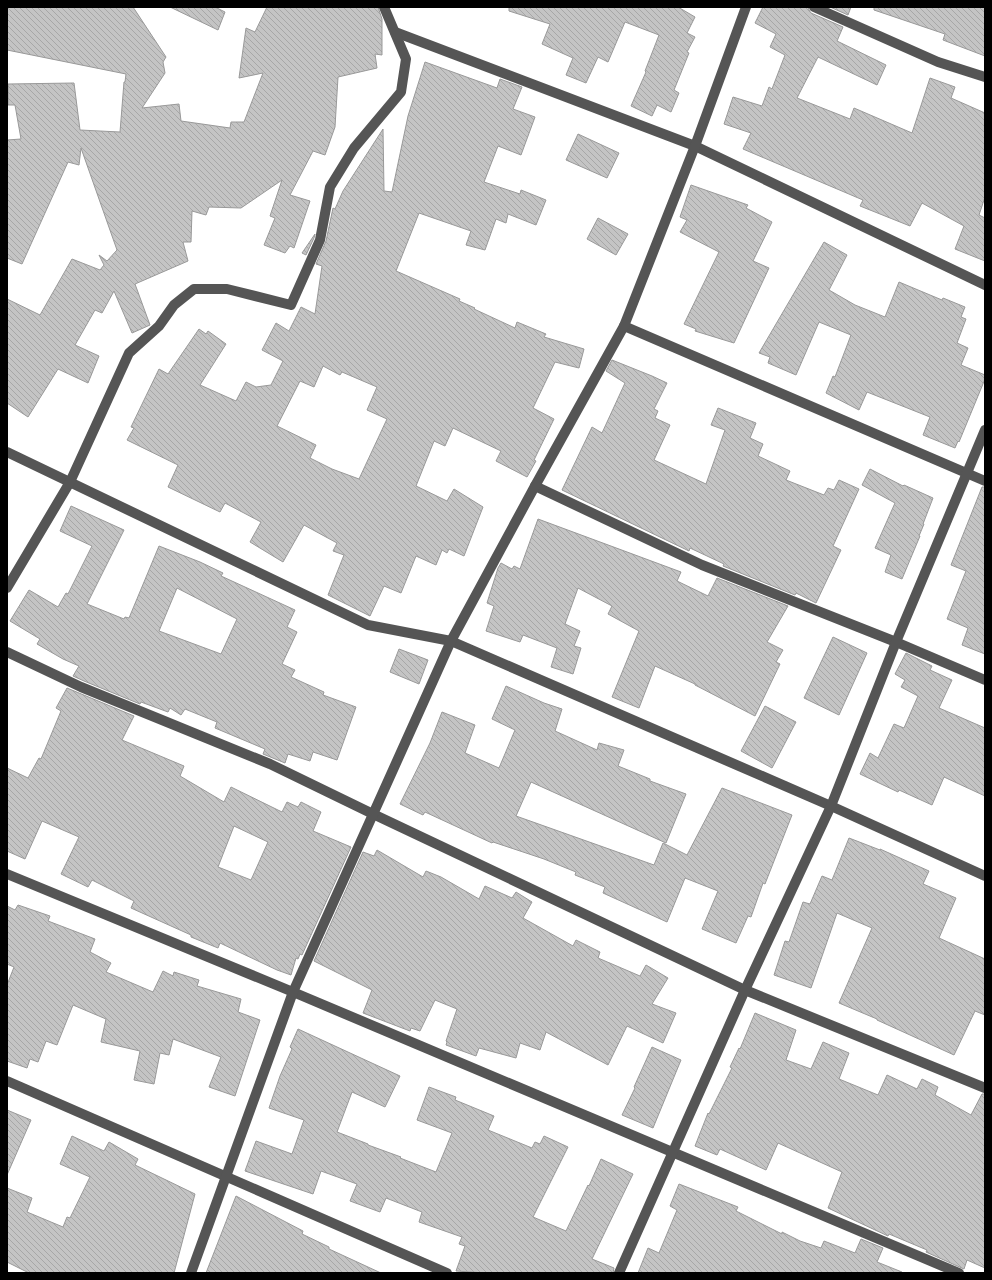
<svg xmlns="http://www.w3.org/2000/svg" width="992" height="1280" font-family="Ubuntu,sans-serif">
<style>
.building{fill:url(#building-back-hatch);stroke:#999;fill-rule:evenodd}
.lines{fill:none;stroke-linecap:round;stroke-linejoin:round}
.minor{stroke:#555;stroke-width:10}
</style>
<defs>
<pattern id="building-back-hatch" width="6" height="6" patternUnits="userSpaceOnUse"><rect width="6" height="6" fill="#c4c4c4"/><path d="M-1 5l2 2M0 0l6 6M5-1l2 2" fill="none" stroke="#a7a7a7"/></pattern>
</defs>
<rect width="100%" height="100%" fill="#fff"/>
<g class="building">
<polygon points="7,7 133,7 166,57 163,62 165,73 142,108 179,104 181,121 230,128 231,122 244,122 263,73 239,78 246,28 255,32 267,7 378,7 382,19 382,55 375,54 377,68 338,77 335,127 325,155 313,151 290,195 310,201 294,248 290,246 285,253 264,245 275,218 270,216 282,180 241,208 209,207 206,215 192,211 191,242 183,242 188,261 135,284 150,325 132,333 114,291 102,313 95,310 75,345 99,356 88,383 58,369 28,417 7,403 7,299 40,315 72,259 100,270 104,265 99,255 107,261 117,250 81,148 79,165 68,162 22,264 7,258 7,140 21,139 15,105 8,105 8,84 74,83 80,130 120,132 124,82 125,82 126,74 7,50"/>
<polygon points="170,7 215,7 225,12 218,30"/>
<polygon points="509,7 678,7 695,17 687,33 695,37 687,52 689,53 674,90 679,93 671,112 657,105 652,116 631,106 646,72 645,71 659,35 625,22 608,62 598,57 586,83 566,75 573,58 542,44 550,24 509,11"/>
<polygon points="763,7 808,7 809,10 811,13 843,27 837,41 886,65 877,85 818,57 797,98 850,119 854,108 912,133 930,78 955,87 951,98 985,113 985,197 979,215 985,218 985,261 955,249 964,226 922,203 910,226 860,206 863,200 743,149 751,133 724,124 733,97 762,106 769,87 772,89 785,55 770,47 776,34 755,23"/>
<polygon points="830,7 851,7 848,15"/>
<polygon points="874,7 985,7 985,56 943,40 945,34 874,10"/>
<path d="M425,62L497,88L500,79L522,87L513,109L535,117L521,155L498,146L484,182L520,194L521,190L546,200L536,225L508,214L506,223L496,219L485,250L466,245L471,231L419,213L396,271L460,299L459,301L475,308L474,309L515,328L517,322L546,334L544,337L584,349L579,368L555,362L533,408L554,419L534,460L536,461L527,477L496,461L501,451L453,428L445,446L434,441L416,486L447,501L454,489L483,507L464,556L449,549L447,553L442,550L436,565L416,556L401,593L384,586L370,616L328,595L344,555L333,551L337,543L304,525L283,562L250,542L261,522L225,503L220,512L168,487L178,465L127,440L134,428L131,427L159,369L168,374L199,329L206,334L208,331L226,344L200,385L236,401L246,382L256,387L271,385L283,361L262,350L276,323L289,331L301,307L315,314L322,266L316,264L326,241L333,208L335,209L343,191L383,129L384,191L392,192L408,116ZM323,366L340,375L342,372L377,387L367,410L387,419L359,479L332,469L310,458L316,445L277,426L300,381L314,387Z"/>
<polygon points="578,134 619,153 607,178 566,160"/>
<polygon points="691,185 748,205 746,208 772,222 753,261 769,268 734,343 695,331 696,329 684,324 719,252 680,232 687,220 680,217"/>
<polygon points="598,218 628,234 616,255 587,239"/>
<polygon points="315,234 314,238 306,255 302,253"/>
<polygon points="824,242 847,255 829,290 855,305 885,317 899,282 942,300 943,298 965,307 961,317 966,319 957,343 968,348 961,365 985,375 985,379 959,442 958,441 955,448 923,435 930,417 867,392 859,410 826,393 833,376 835,377 851,335 819,322 796,375 768,363 770,357 759,353"/>
<polygon points="612,360 652,376 667,383 654,409 658,411 655,418 670,425 654,460 706,484 725,430 711,425 718,408 756,423 750,438 763,444 758,456 790,471 786,480 824,495 828,488 834,490 839,480 859,489 833,546 841,550 816,603 796,593 795,595 723,566 724,564 690,548 689,551 562,490 592,427 602,433 625,383 606,371"/>
<polygon points="870,469 903,486 904,485 933,498 923,524 924,524 919,536 920,536 902,579 885,572 891,555 875,548 895,503 862,485"/>
<polygon points="982,487 985,487 985,654 962,645 968,628 947,619 966,571 951,565"/>
<path d="M71,506L124,530L87,604L124,619L125,617L129,618L159,546L200,562L223,573L221,576L295,610L287,627L297,632L282,664L295,670L291,677L324,692L323,695L356,707L337,760L313,752L310,761L288,754L285,763L263,754L265,749L215,728L217,722L185,709L181,715L170,708L168,712L141,702L140,704L84,681L73,676L79,666L63,659L37,644L40,639L10,621L29,590L58,607L66,593L68,594L92,546L60,531ZM177,588L237,619L221,654L159,631Z"/>
<polygon points="538,519 681,572 677,581 708,596 717,578 788,606 767,642 783,650 776,662 780,664 755,716 695,685 695,684 655,666 639,708 612,697 639,631 608,614 612,606 578,588 565,624 580,631 574,646 581,648 573,674 551,667 557,648 523,635 520,642 486,631 494,606 487,603 498,568 501,563 512,569 514,566 520,569"/>
<polygon points="833,637 867,653 839,715 804,698"/>
<polygon points="399,649 428,660 419,684 390,672"/>
<polygon points="906,653 932,666 930,670 952,680 939,708 985,728 985,796 944,777 932,805 899,790 898,792 860,774 870,753 878,758 894,724 904,728 918,696 901,687 905,680 895,674"/>
<polygon points="506,686 544,703 562,709 555,731 597,750 599,743 624,750 618,766 650,779 650,781 686,794 666,843 531,782 516,816 654,865 663,843 687,855 722,788 792,815 765,884 763,883 751,917 748,916 736,943 702,929 718,891 685,878 667,922 603,893 605,887 575,875 576,872 544,859 493,842 492,843 425,812 423,815 400,804 430,743 442,712 475,725 465,753 499,768 515,730 492,719"/>
<path d="M67,688L134,716L122,740L184,766L180,776L224,802L231,787L282,812L287,802L298,807L301,802L321,812L313,831L351,847L302,955L300,954L298,959L296,958L291,975L277,970L220,943L218,948L191,937V935L131,908L134,901L92,880L88,887L61,874L79,837L42,821L25,859L7,851V768L28,778L39,758L41,759L61,711L56,708ZM234,826L268,842L251,880L218,867Z"/>
<polygon points="765,706 796,722 772,768 741,751"/>
<polygon points="849,838 880,850 880,849 929,871 923,884 956,898 939,938 985,959 985,1015 975,1011 954,1055 877,1020 877,1019 839,1003 872,928 837,913 811,988 774,975 785,941 789,942 803,902 810,904 822,876 832,880"/>
<polygon points="377,850 423,877 426,871 441,877 479,899 485,886 512,898 516,892 532,902 523,918 573,946 576,940 600,952 598,958 640,976 646,965 668,978 652,1004 676,1013 663,1043 627,1026 608,1065 546,1032 540,1050 520,1043 516,1058 479,1048 476,1056 446,1045 447,1042 446,1041 457,1009 435,1000 420,1031 411,1028 410,1031 363,1013 372,990 314,961 363,852 374,856"/>
<polygon points="18,905 50,916 48,921 95,939 90,952 111,963 106,972 153,992 163,971 173,976 174,972 199,980 197,986 241,999 238,1012 260,1020 235,1096 209,1087 221,1057 173,1039 169,1055 160,1053 154,1084 134,1080 140,1051 101,1042 106,1019 73,1005 57,1045 46,1041 38,1062 30,1059 27,1068 7,1061 7,985 14,967 7,964 7,906 15,910"/>
<polygon points="755,1013 796,1030 786,1060 811,1069 823,1042 849,1053 839,1079 878,1095 887,1075 917,1089 922,1079 938,1087 935,1095 971,1115 982,1094 985,1094 985,1268 967,1260 964,1269 926,1252 927,1250 889,1234 888,1236 828,1208 842,1172 778,1143 766,1170 720,1149 717,1155 695,1146 708,1113 709,1114 732,1068 730,1067 739,1048 740,1049"/>
<polygon points="298,1029 400,1076 385,1107 352,1092 337,1132 368,1144 368,1145 401,1157 400,1158 436,1172 452,1133 417,1120 429,1087 456,1097 455,1100 494,1116 488,1130 532,1148 535,1142 540,1144 544,1136 568,1147 533,1217 566,1231 588,1185 589,1186 601,1159 633,1174 592,1259 614,1268 613,1273 485,1273 456,1271 465,1246 459,1244 462,1237 419,1222 422,1212 386,1198 380,1212 350,1201 357,1184 321,1171 313,1194 245,1171 256,1141 292,1154 304,1120 269,1108 280,1076 292,1049 290,1047"/>
<polygon points="652,1047 681,1060 653,1128 622,1115 635,1088 634,1087"/>
<polygon points="7,1110 31,1120 7,1175"/>
<polygon points="72,1136 104,1151 109,1142 138,1159 135,1165 195,1194 174,1273 29,1273 7,1262 7,1188 32,1198 27,1212 63,1227 67,1217 70,1218 90,1177 60,1164"/>
<polygon points="679,1184 738,1207 736,1211 782,1234 782,1232 800,1241 821,1248 824,1241 855,1253 861,1239 883,1248 877,1262 902,1272 902,1273 638,1273 648,1248 659,1253 677,1210 670,1206"/>
<polygon points="236,1196 303,1231 302,1234 329,1247 329,1249 381,1273 206,1273"/>
</g>
<g class="lines">
<g class="minor">
<polyline points="814,7 938,62 985,77"/>
<polyline points="395,32 695,146 985,285"/>
<polyline points="624,326 985,481"/>
<polyline points="7,452 368,625 451,641 831,806 985,876"/>
<polyline points="535,486 702,565 896,642 985,680"/>
<polyline points="7,588 70,482 129,353 159,326 174,305 194,289 227,289 291,305 320,240 330,187 354,148 401,92 406,59 384,7"/>
<polyline points="7,652 81,687 270,764 373,814 745,990 985,1088"/>
<polyline points="7,874 293,992 959,1273"/>
<polyline points="7,1081 447,1273"/>
<polyline points="191,1273 293,992 451,641 535,486 624,326 695,146 746,7"/>
<polyline points="619,1273 745,990 831,806 896,642 985,430"/>
</g>
</g>
<rect width="992" height="1280" fill="none" stroke="#000000" stroke-width="16"/>
</svg>
